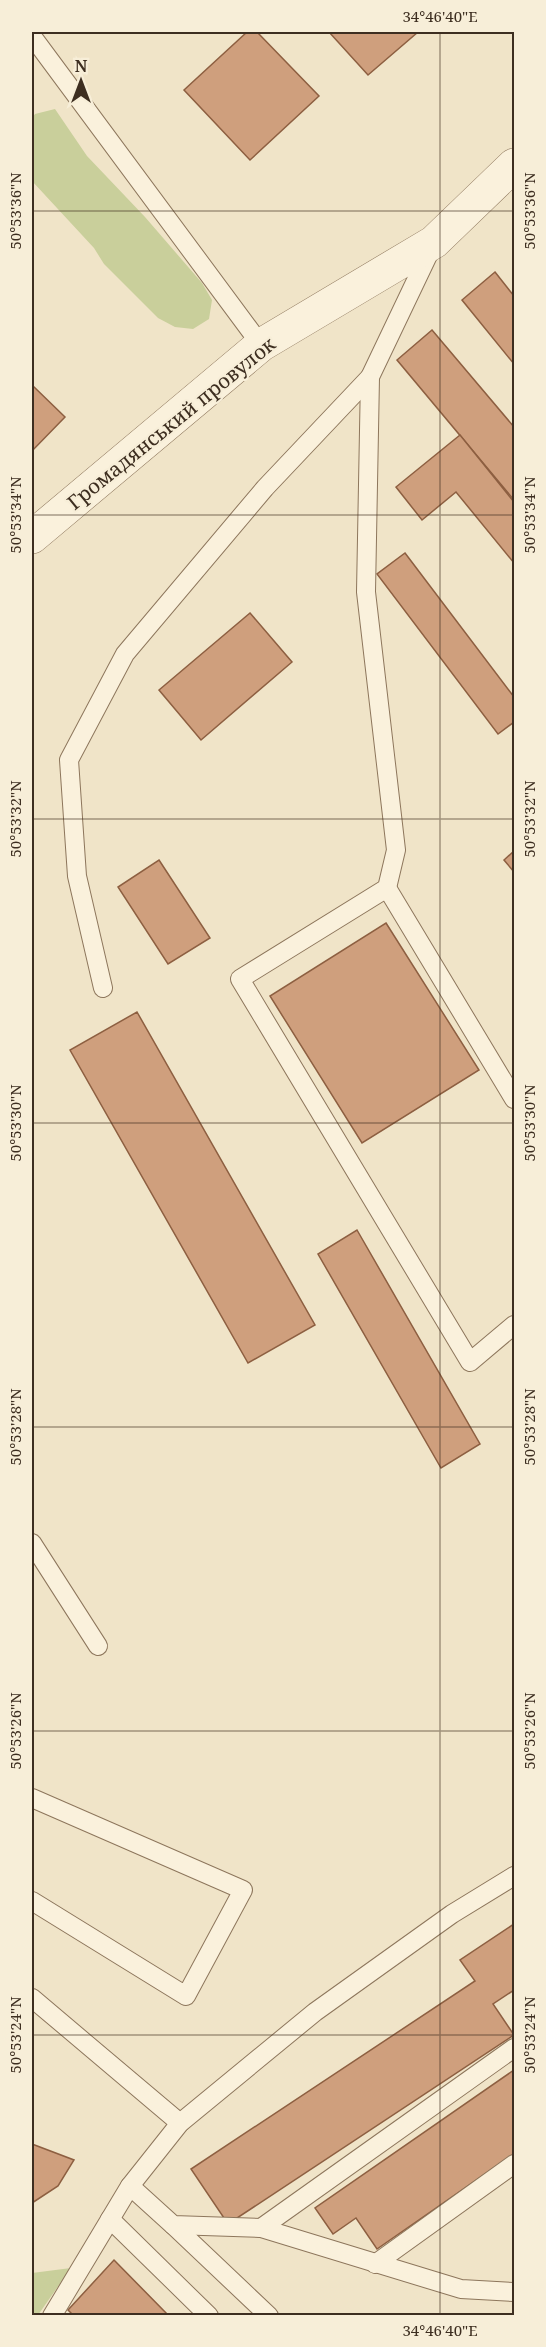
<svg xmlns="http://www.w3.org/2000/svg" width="546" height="2347" font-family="'Noto Serif',serif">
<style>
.green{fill:#c9cf9b}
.building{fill:#cf9f7d;stroke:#8d5f41;stroke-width:1.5}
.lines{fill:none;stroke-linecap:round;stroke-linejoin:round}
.lane-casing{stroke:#8d765c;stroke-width:20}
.street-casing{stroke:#8d765c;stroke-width:34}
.lane{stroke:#faf1dc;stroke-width:18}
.street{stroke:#faf1dc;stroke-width:33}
.ticks{fill:none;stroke:#3d2e20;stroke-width:1.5;stroke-opacity:0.45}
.labels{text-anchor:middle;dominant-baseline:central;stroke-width:4.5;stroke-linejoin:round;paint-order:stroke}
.street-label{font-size:20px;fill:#3d2e20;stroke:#f7eed8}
.neatline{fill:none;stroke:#3d2e20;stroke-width:2}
.ticks-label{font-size:15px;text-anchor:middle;fill:#3d2e20}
</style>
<rect width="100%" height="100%" fill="#f0e4c8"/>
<g class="green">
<polygon points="55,109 87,156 145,217 202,283 212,300 209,319 193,329 175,327 158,318 104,264 94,248 32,181 32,118 35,114"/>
<polygon points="71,2268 38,2315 32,2316 32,2273"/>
</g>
<g class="building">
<polygon points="247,32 257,32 319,96 250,160 184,90"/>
<polygon points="329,32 418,32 368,75"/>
<polygon points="495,272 514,296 514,364 462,300"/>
<polygon points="432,330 514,427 514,500 397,360"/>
<polygon points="32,385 65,417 32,451"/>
<polygon points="460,435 514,502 514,563 456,492 422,520 396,487"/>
<polygon points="405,553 514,697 514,722 498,734 377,574"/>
<polygon points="250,613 292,662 201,740 159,690"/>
<polygon points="514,851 514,872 504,860"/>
<polygon points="159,860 210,938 168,964 118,887"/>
<polygon points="386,923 479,1070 362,1143 270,996"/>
<polygon points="137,1012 315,1325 248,1363 70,1050"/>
<polygon points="357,1230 480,1444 441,1468 318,1254"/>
<polygon points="514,1924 514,1990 493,2004 514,2035 228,2224 191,2169 475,1981 460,1960"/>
<polygon points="514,2070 514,2154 377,2249 356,2218 333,2234 315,2208"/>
<polygon points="32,2144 74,2160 58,2186 32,2203"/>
<polygon points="114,2260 169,2316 74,2316 68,2310"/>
</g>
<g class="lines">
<g class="lane-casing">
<g id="lane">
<polyline points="32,36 261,345"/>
<polyline points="432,247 370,377 366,592 396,850 387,888 240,979 470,1362 514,1325"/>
<polyline points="387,888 514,1099"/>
<polyline points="103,988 77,876 69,760 125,654 265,488 370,377"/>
<polyline points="32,1543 98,1646"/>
<polyline points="32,1798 243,1890 186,1996 32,1901"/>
<polyline points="32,1998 180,2123"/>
<polyline points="130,2186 173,2225 261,2228 461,2289 514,2292"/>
<polyline points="110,2219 209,2316"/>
<polyline points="173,2225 269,2316"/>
<polyline points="261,2228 514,2048"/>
<polyline points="375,2264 514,2164"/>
<polyline points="52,2316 130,2186 180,2123 315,2012 452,1914 514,1876"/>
</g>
</g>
<g class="street-casing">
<polyline id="street" points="32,537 261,345 434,242 514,165"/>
</g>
<use href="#lane" class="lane"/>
<use href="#street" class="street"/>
</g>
<path class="ticks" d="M440,32V2316M32,211H514M32,515H514M32,819H514M32,1123H514M32,1427H514M32,1731H514M32,2035H514"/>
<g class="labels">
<g class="street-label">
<text transform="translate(171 423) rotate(-39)">Громадянський провулок</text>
</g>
</g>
<rect width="546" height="2347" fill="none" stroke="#f7eed8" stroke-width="66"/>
<g transform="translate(81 81)" stroke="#f7eed8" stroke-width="4.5" paint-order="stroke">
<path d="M0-4.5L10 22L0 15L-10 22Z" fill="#3d2e20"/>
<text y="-9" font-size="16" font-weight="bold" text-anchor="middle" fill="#3d2e20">N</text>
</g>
<rect x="33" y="33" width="480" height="2281" class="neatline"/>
<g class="ticks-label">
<text x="440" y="22">34°46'40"E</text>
<text transform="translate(16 211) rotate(-90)" y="5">50°53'36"N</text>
<text transform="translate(530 211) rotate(-90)" y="5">50°53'36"N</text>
<text transform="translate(16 515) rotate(-90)" y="5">50°53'34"N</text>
<text transform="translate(530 515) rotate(-90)" y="5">50°53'34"N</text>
<text transform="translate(16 819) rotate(-90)" y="5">50°53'32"N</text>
<text transform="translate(530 819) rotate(-90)" y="5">50°53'32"N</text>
<text transform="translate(16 1123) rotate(-90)" y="5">50°53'30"N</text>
<text transform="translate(530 1123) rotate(-90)" y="5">50°53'30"N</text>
<text transform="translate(16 1427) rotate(-90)" y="5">50°53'28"N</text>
<text transform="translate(530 1427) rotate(-90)" y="5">50°53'28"N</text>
<text transform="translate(16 1731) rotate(-90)" y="5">50°53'26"N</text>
<text transform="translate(530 1731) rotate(-90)" y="5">50°53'26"N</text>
<text transform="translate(16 2035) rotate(-90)" y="5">50°53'24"N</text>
<text transform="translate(530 2035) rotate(-90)" y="5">50°53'24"N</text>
<text x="440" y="2336">34°46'40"E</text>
</g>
</svg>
